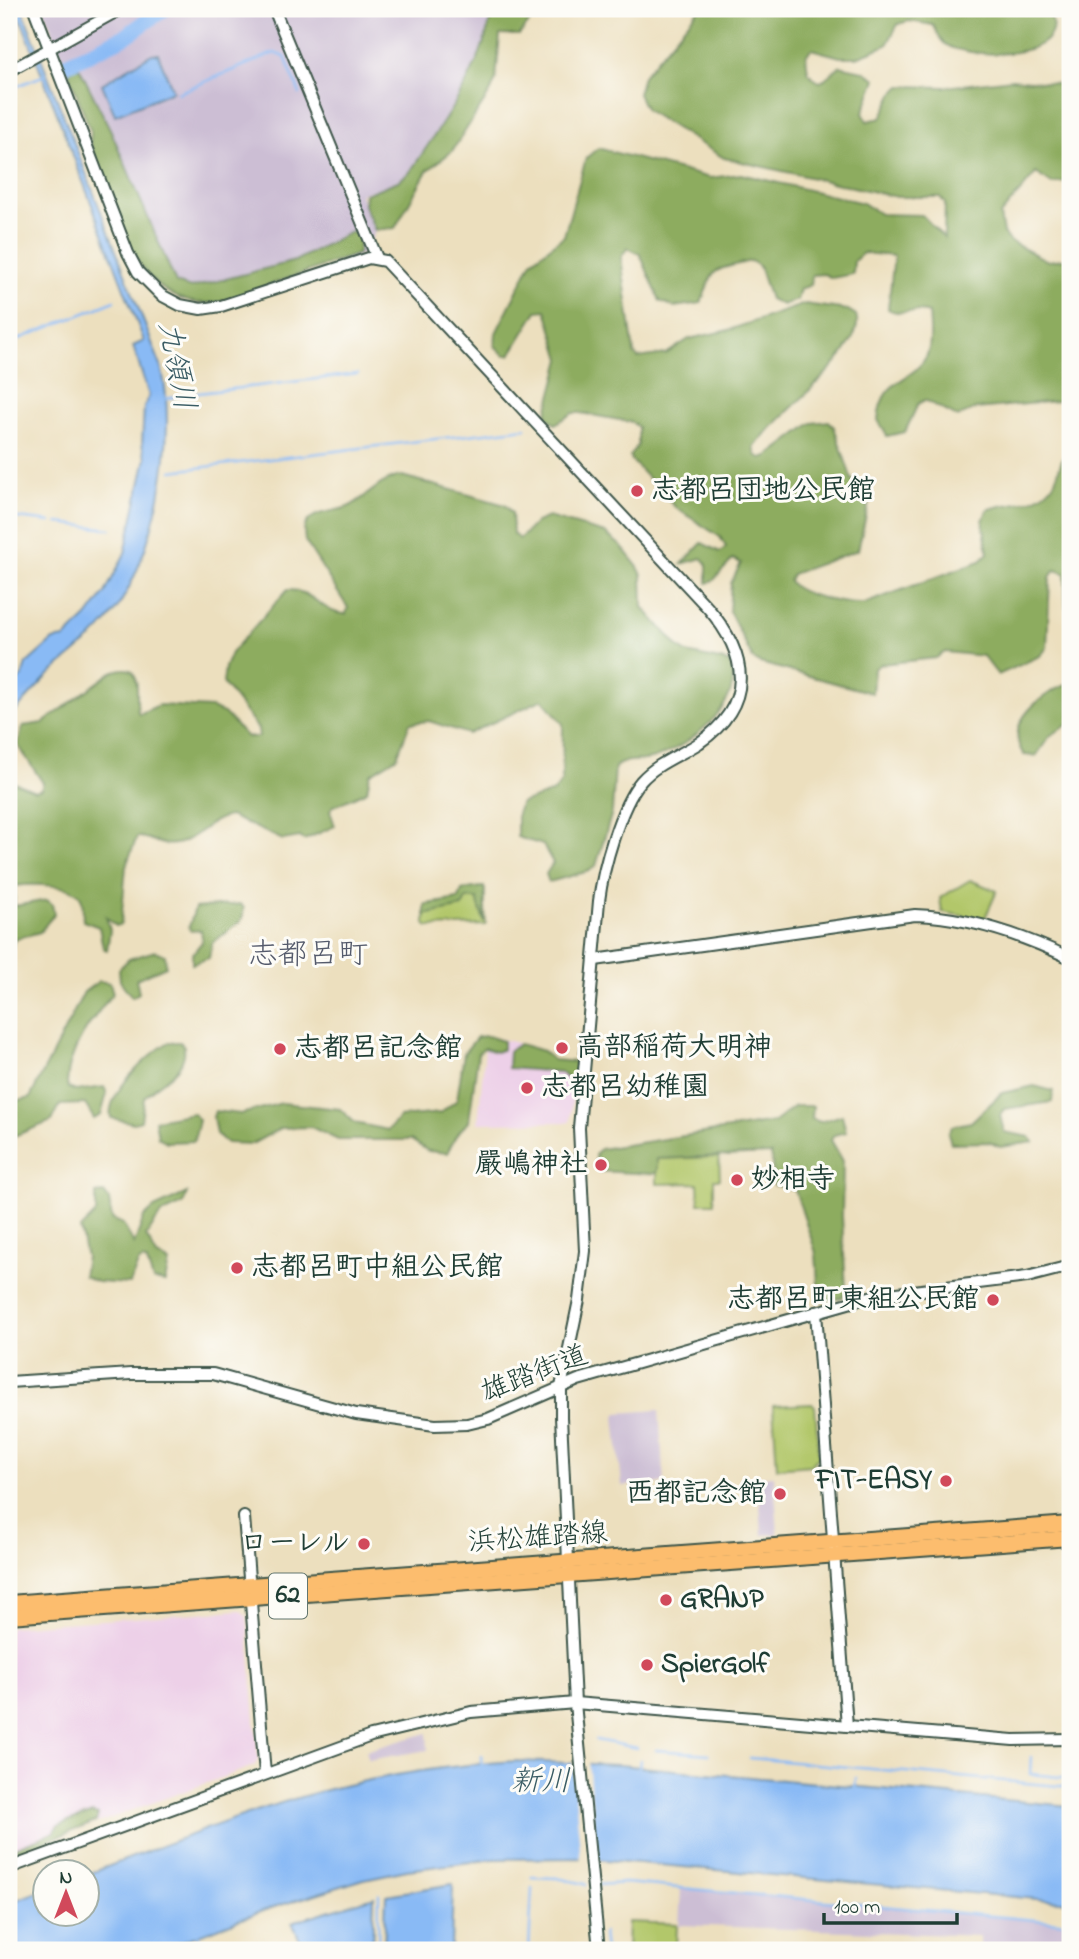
<svg xmlns="http://www.w3.org/2000/svg" width="1079" height="1959" font-family="'Indie Flower','Klee One',sans-serif">
<style>
.built{fill:#edd0e8}
.industrial{fill:#ccbed4}
.green{fill:#b2c76b;stroke:#688250;stroke-width:2}
.forest{fill:#8dac5f;stroke:#56744a;stroke-width:2}
.water{fill:#89baf5;stroke:#547c94;stroke-width:2}
.pier{fill:#ecdfbe}
.lines{fill:none;stroke-linecap:round;stroke-linejoin:round}
.stream{stroke:#89baf5;stroke-width:2.5}
.river{stroke:#89baf5;stroke-width:16}
.tertiary-casing{stroke:#3e5549;stroke-width:14}
.primary-casing{stroke:#3e5549;stroke-width:18}
.tertiary{stroke:#fff;stroke-width:10}
.primary{stroke:#fcbd6e;stroke-width:14}
.poi-dot{fill:#d1495b;stroke:#fdfcf7;stroke-width:2.5}
.labels{text-anchor:middle;dominant-baseline:central;stroke-width:6;stroke-linejoin:round;paint-order:stroke}
.shield{fill:#fdfcf7;stroke:#62766e;stroke-width:2}
.shield-label{font-size:26px;font-weight:bold;fill:#1f3d34}
.poi-label{font-size:28px;font-weight:bold;fill:#1f3d34;stroke:#fdfcf7;text-anchor:start}
.street-label{font-size:28px;fill:#1f3d34;stroke:#fdfcf7}
.water-label{font-size:30px;font-style:italic;fill:#3a5c64;stroke:#fdfcf7}
.neighbourhood-label{font-size:30px;fill:#555b6c;stroke:#fdfcf7}
</style>
<rect width="100%" height="100%" fill="#fdfcf7"/>
<filter id="ink" filterUnits="userSpaceOnUse"><feTurbulence type="fractalNoise" baseFrequency=".0143" numOctaves="2"/><feDisplacementMap in="SourceGraphic" scale="14" xChannelSelector="R" yChannelSelector="G"/><feConvolveMatrix kernelMatrix="1 2 1 2 8 2 1 2 1" color-interpolation-filters="sRGB"/></filter>
<filter id="wash" filterUnits="userSpaceOnUse"><feTurbulence type="fractalNoise" baseFrequency=".00686" numOctaves="4" result="noise"/><feDisplacementMap in="SourceGraphic" scale="28" xChannelSelector="R" yChannelSelector="G"/><feGaussianBlur stdDeviation="1.57" result="paint"/><feColorMatrix in="noise" values="0 0 0 0 0 0 0 0 0 0 0 0 0 0 0 0 0 1.4 0 .05"/><feComposite in="paint" operator="in"/></filter>
<g filter="url(#wash)">
<rect width="100%" height="100%" fill="#ecdfbe"/>
<g class="built">
<polygon points="498,1038 539,1049 553,1060 576,1062 570,1122 478,1123 485,1048 493,1052 503,1041"/>
<polygon points="240,1610 247,1616 258,1760 254,1766 9,1855 9,1627"/>
</g>
<g class="industrial">
<polygon points="44,9 492,9 489,31 460,98 409,172 398,182 360,194 375,232 365,252 356,258 182,301 90,142 91,132"/>
<polygon points="659,1410 664,1483 622,1486 615,1416 618,1413"/>
<polygon points="774,1476 778,1534 762,1535 758,1477"/>
<polygon points="427,1733 428,1750 368,1760 365,1751"/>
<polygon points="681,1888 1070,1924 1070,1950 980,1950 980,1936 679,1925"/>
</g>
<g class="green">
<polygon points="970,880 997,891 984,920 942,912 940,898"/>
<polygon points="484,887 486,925 428,927 425,924 426,904 459,899 462,890"/>
<polygon points="719,1157 720,1179 714,1179 714,1203 699,1203 698,1183 657,1184 657,1159"/>
<polygon points="812,1404 815,1406 819,1457 811,1465 777,1468 773,1406"/>
<polygon points="628,1922 677,1924 676,1950 627,1950"/>
</g>
<g class="forest">
<path d="M492,9H541L519,35H500L496,79L491,91L452,151L427,171L395,228L375,230L364,205L365,194L398,181L410,172C443,122 483,70 492,9Z"/>
<path d="M699,9H1047C1079,62 963,60 944,43C939,39 937,30 933,25L909,21L898,24L887,45L857,57H840L811,49L806,56L808,72L817,81L821,82L840,66L863,71L876,79L863,113L867,121L881,118L893,94L901,86L945,87L1012,79L1070,85V181L1052,184L1036,173L1000,215L1003,233L1009,241L1048,261L1070,258V397L1067,400L976,409L957,417L925,400L918,404L905,432L887,436L878,420C881,377 911,384 926,357C932,346 930,326 929,313C916,307 900,317 888,309L894,256L863,253L854,261L853,274L832,278L824,274L812,275L811,285L800,289L797,300L782,305L770,299L759,266L751,261C708,272 716,265 701,303L674,307L660,301L640,254L628,248L621,257L634,353L638,358L666,354L689,339L729,330L805,304L848,310L856,315C869,349 772,420 754,447L756,455L761,458L768,456L812,423L829,421L834,427L852,480L868,492L870,498L858,550L792,574L789,580C794,595 849,605 864,604L980,561L988,553L983,521L987,510C1008,501 1037,507 1053,484C1061,472 1058,458 1070,450V615L1066,606L1065,573L1055,570L1050,577L1047,648L1040,656L998,675L983,656L945,652L936,658L881,664L874,669L872,693L760,663L753,659L729,611L731,583L741,563L733,559L713,581L707,583V565L702,558L682,564L702,543L720,552L726,547L720,537L676,508L632,461L630,456L638,445V427L631,422L580,413H573L555,424L546,416L561,359L546,310L537,311L510,355H504L495,346L496,333L532,261L564,236L586,158L598,148L710,178L741,174L863,203L880,214L922,215L944,238L945,203L940,197H897L724,158L646,110L638,94L643,76Z"/>
<path d="M73,65L80,69L111,131L176,283L191,288L295,261L352,231L360,238L358,254L220,302C134,316 114,204 90,142L91,132L69,74Z"/>
<path d="M402,476L505,505L512,513L513,534L520,539L536,522L548,517L605,533L621,546L638,567L642,575L643,607L678,647L687,653L729,662C750,701 684,751 651,759C639,762 625,758 615,767L612,812L596,866L589,871L549,882L546,874L553,863L543,845L517,837V813L521,803L554,792L562,781L563,724L543,699L468,734L429,721L410,723L397,757L370,774L367,791L332,807L330,811L335,826L304,840L300,837L283,840L230,816C212,818 198,837 180,843C158,849 152,836 137,837L126,866L121,924L116,926L106,917L110,930L107,950L103,948L99,927L83,921C82,914 84,904 81,898C75,883 29,884 15,886L14,906L47,900L52,904L54,914L40,932L14,939L9,961V780L35,791L41,789L43,783L18,745L23,726L43,723L112,672C149,657 132,701 139,714L159,705L211,708L224,713L247,737H259L258,729L223,683L225,667L231,653L287,590C311,588 324,615 346,614L348,608L305,541C304,533 303,527 308,521C318,510 338,512 350,506C369,496 380,479 402,476Z"/>
<path d="M1070,683V723L1050,736L1036,756L1024,755C1001,722 1045,692 1070,683Z"/>
<polygon points="482,887 485,889 484,922 477,899 466,899 462,907 425,915 425,905 459,899 462,890"/>
<polygon points="240,904 244,908 242,920 212,943 209,958 192,964 192,954 202,942 201,930 191,931 189,927 195,908"/>
<polygon points="155,951 165,955 166,966 136,979 139,993 132,997 120,981 119,969 129,959"/>
<path d="M99,981L110,983L113,993C92,1020 69,1047 67,1083L68,1088L76,1091L104,1087L107,1093L101,1115L94,1119L85,1104L60,1105L52,1121L9,1138V1103L30,1098L84,992Z"/>
<polygon points="488,1036 503,1041 503,1049 496,1052 484,1048 478,1053 469,1121 457,1134 447,1153 428,1151 411,1140 338,1140 311,1127 281,1128 252,1144 227,1143 216,1134 213,1117 215,1111 241,1114 282,1103 340,1109 355,1123 388,1130 400,1117 440,1113 457,1100 464,1053 477,1037"/>
<path d="M169,1042H180L184,1046C188,1072 158,1081 144,1098L141,1121L134,1123L111,1118C105,1094 150,1053 169,1042Z"/>
<polygon points="519,1044 543,1051 553,1060 576,1062 575,1078 566,1078 560,1072 508,1068 509,1051"/>
<polygon points="1034,1086 1053,1091 1052,1102 1004,1109 1000,1115 1004,1132 1030,1137 1034,1142 1000,1147 989,1142 951,1143 948,1133 952,1126 971,1122 1002,1093"/>
<polygon points="795,1106 813,1106 812,1119 820,1122 842,1115 846,1132 834,1135 831,1140 843,1161 842,1216 846,1291 842,1298 819,1301 816,1253 795,1190 774,1185 771,1154 657,1159 657,1172 653,1174 597,1171 595,1155 600,1149 774,1122"/>
<polygon points="193,1113 199,1120 194,1141 167,1142 158,1137 155,1120"/>
<polygon points="104,1193 109,1200 112,1219 123,1224 134,1244 144,1217 154,1208 187,1193 183,1204 161,1214 146,1236 157,1256 169,1262 165,1282 153,1280 147,1262 143,1260 138,1263 130,1284 97,1282 83,1276 86,1257 80,1229 96,1213 96,1194"/>
<polygon points="92,1813 98,1815 96,1822 9,1855 9,1850 55,1832 57,1826"/>
</g>
<g class="water">
<path d="M17,9H22L161,366C179,436 155,559 111,617C93,640 70,656 49,675C35,689 22,704 9,719V691L22,676L26,664L53,640L65,638L87,617L105,593L125,553L146,458L142,444L144,407L149,396L133,346L144,341Z"/>
<polygon points="152,54 158,54 173,91 115,115 102,84"/>
<path d="M517,1761L619,1765L1070,1806V1902L583,1858L495,1859L407,1870L364,1879L268,1909L159,1950H9V1903L45,1889L46,1913H88V1874C166,1845 245,1811 326,1790C389,1774 452,1765 517,1761Z"/>
<polygon points="453,1884 451,1950 384,1950 386,1895"/>
<polygon points="374,1897 372,1950 304,1950 292,1922"/>
</g>
<polygon class="pier" points="572,1758 588,1759 597,1863 581,1862"/>
<g class="lines">
<g class="stream">
<polyline points="9,89 45,75"/>
<polyline points="178,93 274,53 285,57 300,94"/>
<polyline points="9,343 115,301"/>
<polyline points="190,394 358,374"/>
<polyline points="165,399 175,397"/>
<polyline points="172,471 526,428"/>
<polyline points="9,517 51,522"/>
<polyline points="58,523 111,529"/>
<polyline points="596,1740 637,1748"/>
<polyline points="656,1750 709,1754"/>
<polyline points="482,1756 482,1767"/>
<polyline points="1031,1757 1030,1774 1070,1778"/>
<polyline points="750,1758 1070,1787"/>
<polyline points="639,1770 640,1760"/>
<polyline points="855,1789 856,1778"/>
<polyline points="532,1877 557,1878 586,1884"/>
<polyline points="597,1885 625,1883 1070,1923"/>
<polyline points="197,1933 201,1943"/>
<polyline points="603,1933 605,1950"/>
<polyline points="212,1950 229,1944"/>
<polyline points="378,1950 379,1894"/>
<polyline points="529,1950 532,1888"/>
</g>
<polyline class="river" points="65,65 126,36 164,9"/>
</g>
</g>
<g filter="url(#ink)">
<g class="lines">
<g class="tertiary-casing">
<g id="tertiary">
<path d="M34,9L128,253L138,272L161,295L180,305L201,309L221,306L369,258L385,261L708,608C749,656 755,704 699,743C679,756 657,763 641,781C620,806 603,868 599,901L579,1128L585,1251L579,1300L561,1387V1417L575,1703L599,1950"/>
<polyline points="274,9 377,258"/>
<polyline points="9,71 121,9"/>
<path d="M595,960L915,915C969,917 1022,935 1070,958"/>
<polyline points="816,1312 847,1726"/>
<polyline points="9,1382 131,1374 213,1374 356,1414 435,1425 467,1424 488,1419 578,1380 873,1296 1027,1277 1070,1266"/>
<polyline points="244,1517 265,1774"/>
<polyline points="9,1868 371,1736 471,1712 575,1703 1013,1740 1070,1739"/>
</g>
</g>
<g class="primary-casing">
<g id="primary">
<polyline points="9,1603 1070,1524"/>
<polyline points="9,1616 1070,1538"/>
</g>
</g>
<use href="#tertiary" class="tertiary"/>
<use href="#primary" class="primary"/>
</g>
</g>
<g class="poi-dot">
<circle cx="637" cy="491" r="7"/>
<circle cx="562" cy="1048" r="7"/>
<circle cx="280" cy="1049" r="7"/>
<circle cx="527" cy="1088" r="7"/>
<circle cx="601" cy="1165" r="7"/>
<circle cx="737" cy="1180" r="7"/>
<circle cx="237" cy="1268" r="7"/>
<circle cx="993" cy="1300" r="7"/>
<circle cx="946" cy="1481" r="7"/>
<circle cx="780" cy="1494" r="7"/>
<circle cx="364" cy="1544" r="7"/>
<circle cx="666" cy="1600" r="7"/>
<circle cx="647" cy="1665" r="7"/>
</g>
<g class="labels">
<rect class="shield" x="269" y="1573.5" width="38" height="45" rx="5"/>
<g class="shield-label">
<text x="288" y="1596">62</text>
</g>
<g class="poi-label">
<text x="651" y="491">志都呂団地公民館</text>
<text x="576" y="1048">高部稲荷大明神</text>
<text x="294" y="1049">志都呂記念館</text>
<text x="541" y="1088">志都呂幼稚園</text>
<text x="587" y="1165" text-anchor="end">嚴嶋神社</text>
<text x="751" y="1180">妙相寺</text>
<text x="251" y="1268">志都呂町中組公民館</text>
<text x="979" y="1300" text-anchor="end">志都呂町東組公民館</text>
<text x="932" y="1481" text-anchor="end">FIT-EASY</text>
<text x="766" y="1494" text-anchor="end">西都記念館</text>
<text x="350" y="1544" text-anchor="end">ローレル</text>
<text x="680" y="1600">GRANP</text>
<text x="661" y="1665">SpierGolf</text>
</g>
<g class="street-label">
<text transform="translate(535 1375) rotate(-21)">雄踏街道</text>
<text transform="translate(538 1539) rotate(-4)">浜松雄踏線</text>
</g>
<g class="water-label">
<text transform="translate(175 366) rotate(79)">九領川</text>
<text x="541" y="1783">新川</text>
</g>
<g class="neighbourhood-label">
<text x="308" y="956">志都呂町</text>
</g>
</g>
<rect width="1079" height="1959" fill="none" stroke="#fdfcf7" stroke-width="35"/>
<g transform="translate(66 1893)"><circle r="33" fill="#fdfcf7" stroke="#a4b0a9" stroke-width="2"/>
<path d="M0-5L12 26L0 18L-12 26Z" fill="#d1495b"/>
<text y="-10" font-size="19" font-weight="bold" text-anchor="middle" fill="#1f3d34">N</text>
</g>
<path d="M824 1913v10h133v-10" fill="none" stroke="#1f3d34" stroke-width="3.5"/>
<text x="834" y="1913" font-size="21" fill="#1f3d34" stroke="#fdfcf7" stroke-width="5" paint-order="stroke">100 m</text>
</svg>
